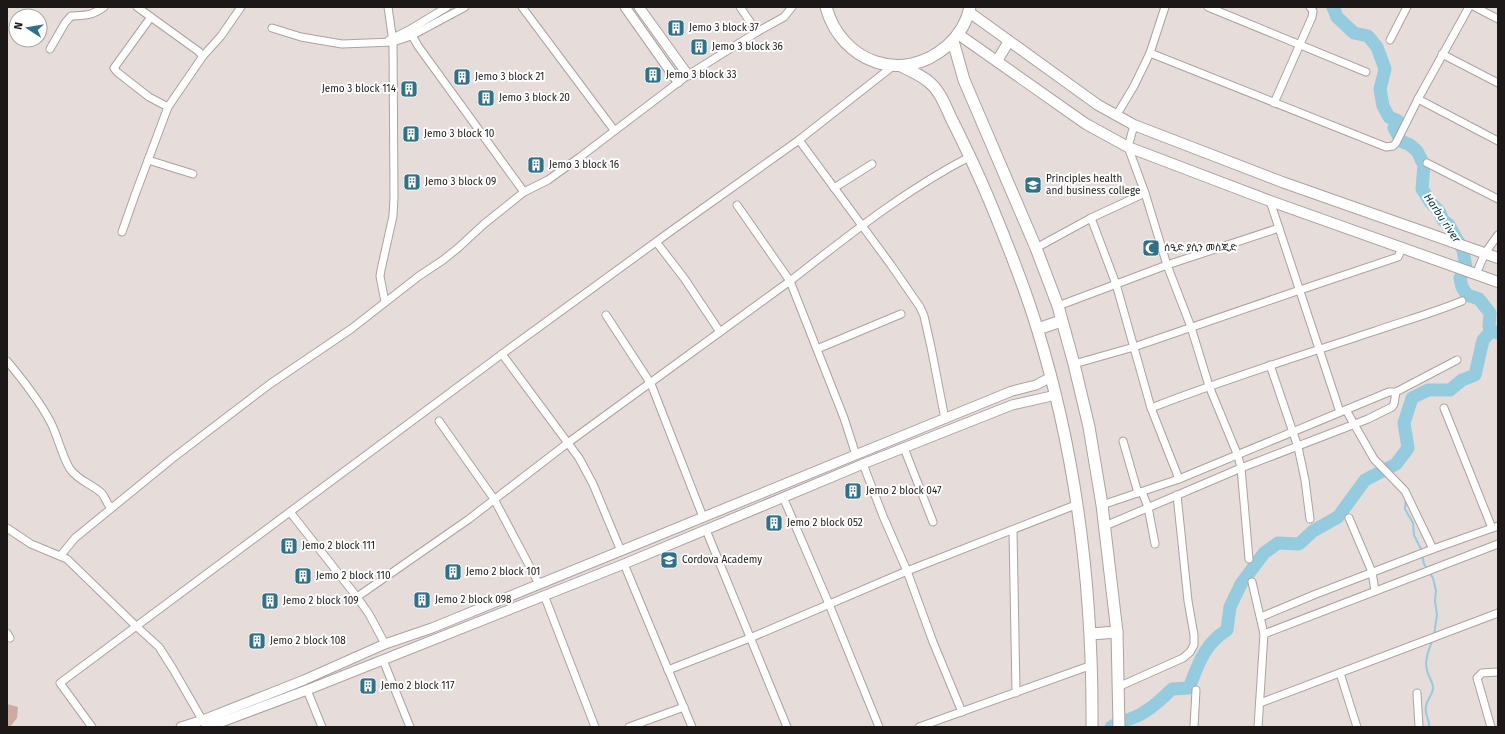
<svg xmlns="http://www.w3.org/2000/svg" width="1505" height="734" font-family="'Fira Sans','Noto Sans Ethiopic',sans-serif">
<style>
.green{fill:#cdaaa2}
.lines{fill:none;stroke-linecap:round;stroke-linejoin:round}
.stream{stroke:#94cbde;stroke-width:2}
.river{stroke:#94cbde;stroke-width:13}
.minor-casing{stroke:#aca2a0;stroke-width:9}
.tertiary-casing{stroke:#aca2a0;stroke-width:11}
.secondary-casing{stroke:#aca2a0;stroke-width:12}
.primary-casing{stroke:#aca2a0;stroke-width:13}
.minor{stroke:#fff;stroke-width:7}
.tertiary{stroke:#fff;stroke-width:9}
.secondary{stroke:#fff;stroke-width:10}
.primary{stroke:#fff;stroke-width:11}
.labels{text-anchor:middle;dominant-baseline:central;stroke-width:4;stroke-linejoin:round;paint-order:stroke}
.poi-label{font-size:10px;fill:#1c1817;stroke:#fff;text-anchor:start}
.water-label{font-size:11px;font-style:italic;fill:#003543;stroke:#fff}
</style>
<rect width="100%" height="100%" fill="#e6dcd9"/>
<polygon class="green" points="7,704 18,707 17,718 10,727 7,727"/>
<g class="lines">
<g class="stream">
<polyline points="1406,499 1405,509 1413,523 1414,535 1422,551"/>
<polyline points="1422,555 1424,564 1433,578 1436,591 1435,601 1437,615 1434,635"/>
<path d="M1429,727C1430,720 1424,714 1426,706C1427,700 1433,694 1433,688C1433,681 1428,677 1427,670C1424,660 1429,648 1433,639"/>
</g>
<g class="river">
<polyline points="1333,7 1337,17 1354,33 1368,36 1377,47 1385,69 1380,89 1383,106 1389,117 1398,121 1394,128 1401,141 1410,145 1417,151 1424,165 1422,189 1431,203 1439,211 1443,220 1449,225 1455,236 1463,250 1466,268 1460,278 1462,287 1467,295 1479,299 1490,313 1489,326 1491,331 1498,333"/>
<path d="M1111,727C1121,721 1133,719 1143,713C1153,707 1163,698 1172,689L1189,688C1198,665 1204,644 1227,630L1230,607L1241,584L1264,553L1278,543L1299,544L1313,531L1338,517L1365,480L1396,464L1408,448L1404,423L1412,398L1428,390H1450L1462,380L1475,375L1483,340L1491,331"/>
</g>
<g class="minor-casing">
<g id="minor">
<polyline points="137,7 198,51 203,56"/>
<polyline points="522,7 614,130"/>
<polyline points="1208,7 1366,72"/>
<polyline points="1475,7 1498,19"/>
<polyline points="151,17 114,68 117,72 149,97 168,107"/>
<polyline points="272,28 301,37 342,44 393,42 411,36 465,7"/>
<polyline points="409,30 418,46 524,192"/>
<polyline points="757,32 784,17 792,7"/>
<polyline points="389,40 409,30 447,7"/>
<polyline points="1390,40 1407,7"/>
<path d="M50,49L65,23L71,16C86,15 91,16 104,7"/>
<polyline points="1150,53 1386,147 1393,146 1396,143 1418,99 1469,7"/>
<polyline points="1442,54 1498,83"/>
<polyline points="1418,99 1498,141"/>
<polyline points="1274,103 1312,17 1313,11 1310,7"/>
<polyline points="1116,116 1134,86 1150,53 1165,7"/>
<polyline points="1134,125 1128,147 1145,193 1167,265 1191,327 1209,386 1238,456 1241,468 1249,559"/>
<polyline points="799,140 891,265 920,307 924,316 931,347 945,419"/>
<polyline points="148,160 193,174"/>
<polyline points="1427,163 1498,199"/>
<polyline points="834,188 872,164"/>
<polyline points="1270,201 1340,412"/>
<path d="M737,205L790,281C848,236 905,190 971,156"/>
<polyline points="1091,218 1116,284 1151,408 1179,479"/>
<polyline points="122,232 135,195 168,107 203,56 221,36 241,7"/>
<polyline points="657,243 684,278 720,332"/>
<polyline points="1036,248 1091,218 1145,193"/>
<polyline points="1476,274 1485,253 1498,235"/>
<polyline points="385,302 380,276 381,270 393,216 394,197 393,42 388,7"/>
<polyline points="1058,306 1167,265 1279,228"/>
<polyline points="606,315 651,384 703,517"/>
<polyline points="817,349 901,314"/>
<polyline points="502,354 579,458 593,484 621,551"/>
<path d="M7,361C23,380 38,399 50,421C58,436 61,454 70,469C78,480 89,483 99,491C105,494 105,502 111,508"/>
<polyline points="1074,364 1134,347 1300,290 1398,257 1402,248"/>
<polyline points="1270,365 1298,447 1305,480 1310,519"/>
<path d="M1151,408C1225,379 1300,356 1375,331C1404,321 1433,313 1462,301"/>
<polyline points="1444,408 1492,528"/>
<polyline points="1346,410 1374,459 1405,491 1433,549"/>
<polyline points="439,421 494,499 539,584"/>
<polyline points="1123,441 1138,493"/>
<polyline points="904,448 933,522"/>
<polyline points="863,464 883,516 907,571 933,642 962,712"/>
<polyline points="1142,492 1148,507 1155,544"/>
<polyline points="783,497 829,604 879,727"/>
<polyline points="1102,505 1179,479 1384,394 1389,392 1396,392 1457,360"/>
<polyline points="290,512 357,597 369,614 385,644"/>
<polyline points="1349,518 1372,572 1375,591"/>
<polyline points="1105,526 1241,468 1368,419 1392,407 1394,404 1396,392"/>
<polyline points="7,528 31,544 67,559 136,626 159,647 173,669 204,723"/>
<polyline points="706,530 787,727"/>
<polyline points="1013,530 1016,693"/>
<polyline points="61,555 75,538 173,458 270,384 351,329 419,276 443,260 458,248 484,224 524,192 548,180 580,157 688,75 757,32 740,7"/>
<polyline points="624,564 692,727"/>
<polyline points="1252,582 1264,634 1258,727"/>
<polyline points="544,595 595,727"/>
<polyline points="357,597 469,519 569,442 790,281 844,418 856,455"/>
<polyline points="1261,617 1316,594 1433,549 1498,526"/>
<polyline points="7,633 10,638"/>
<polyline points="1264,634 1498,544"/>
<polyline points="383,660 410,727"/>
<polyline points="668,670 750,638 907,571 1078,504"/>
<polyline points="1340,673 1357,727"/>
<polyline points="1118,687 1183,658 1190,652 1194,645 1194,635 1188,601 1177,495"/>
<polyline points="307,690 322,727"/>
<polyline points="1417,693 1419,727"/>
<polyline points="1260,703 1498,613"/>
<polyline points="92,727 60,683 502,354 671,231 799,140 893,66"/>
<polyline points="629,727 684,707"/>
<polyline points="919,727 1092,665"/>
<polyline points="1194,727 1196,690"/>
<polyline points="1491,727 1477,678 1482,673 1498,672"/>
</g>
</g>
<g class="tertiary-casing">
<g id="tertiary">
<polyline points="625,7 678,82"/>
<polyline points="639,7 688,75"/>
<polyline points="181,727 203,720 304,680 385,644 432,628 1012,391 1036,385 1051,377"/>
<polyline points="208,727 307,690 624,564 863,464 1012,405 1056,395"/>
</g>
</g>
<g class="secondary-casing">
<g id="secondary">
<polyline points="969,12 1098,105 1134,125 1282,182 1498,258"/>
<polyline points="958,34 1086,124 1128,147 1270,201 1498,282"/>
<polyline points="997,61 1009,41"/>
</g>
</g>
<g class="primary-casing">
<g id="primary">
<path d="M826,7C841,62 902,85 947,46C958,36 967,22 970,7"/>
<polyline points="953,41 964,80 1036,248 1058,306 1074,364 1089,427 1102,505 1117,632 1119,727"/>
<path d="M901,66C911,71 921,75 929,82C940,91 945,105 951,118C965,146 978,173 990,202C1007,243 1024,285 1037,328C1077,457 1093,592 1092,727"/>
<polyline points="1038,329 1061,321"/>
<polyline points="1091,634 1117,632"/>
</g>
</g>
<use href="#minor" class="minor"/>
<use href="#tertiary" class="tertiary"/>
<use href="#secondary" class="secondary"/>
<use href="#primary" class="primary"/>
</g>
<defs>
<g id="building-square" transform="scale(0.9)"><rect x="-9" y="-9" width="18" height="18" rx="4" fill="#307185" stroke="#fff"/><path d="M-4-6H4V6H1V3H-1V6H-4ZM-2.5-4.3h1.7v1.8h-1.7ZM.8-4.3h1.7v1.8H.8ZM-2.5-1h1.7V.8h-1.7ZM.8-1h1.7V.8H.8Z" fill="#fff"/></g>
<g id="university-square" transform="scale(0.9)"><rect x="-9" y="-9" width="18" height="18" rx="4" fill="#307185" stroke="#fff"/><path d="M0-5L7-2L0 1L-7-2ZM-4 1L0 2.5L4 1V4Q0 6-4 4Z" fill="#fff"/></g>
<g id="mosque-square" transform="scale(0.9)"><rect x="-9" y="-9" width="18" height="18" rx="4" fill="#307185" stroke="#fff"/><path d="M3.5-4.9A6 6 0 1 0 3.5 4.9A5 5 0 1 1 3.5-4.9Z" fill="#fff"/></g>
<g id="school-square" transform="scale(0.9)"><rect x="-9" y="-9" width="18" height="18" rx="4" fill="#307185" stroke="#fff"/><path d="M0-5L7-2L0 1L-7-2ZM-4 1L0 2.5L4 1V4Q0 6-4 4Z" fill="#fff"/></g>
</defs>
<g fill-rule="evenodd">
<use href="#building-square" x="676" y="28"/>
<use href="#building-square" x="699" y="47"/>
<use href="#building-square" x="653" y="75"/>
<use href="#building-square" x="462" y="77"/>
<use href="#building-square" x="409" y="89"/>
<use href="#building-square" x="486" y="98"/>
<use href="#building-square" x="411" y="134"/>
<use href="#building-square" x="536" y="165"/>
<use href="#building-square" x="412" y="182"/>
<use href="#university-square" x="1033" y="185"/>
<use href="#mosque-square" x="1151" y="248"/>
<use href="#building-square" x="853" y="491"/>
<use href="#building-square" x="774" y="523"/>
<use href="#building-square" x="289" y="546"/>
<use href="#school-square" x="669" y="560"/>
<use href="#building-square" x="453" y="572"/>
<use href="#building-square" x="303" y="576"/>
<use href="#building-square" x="422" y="600"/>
<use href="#building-square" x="270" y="601"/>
<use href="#building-square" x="257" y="641"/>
<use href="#building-square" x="368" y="686"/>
</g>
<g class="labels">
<g class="poi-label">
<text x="689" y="28">Jemo 3 block 37</text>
<text x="712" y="47">Jemo 3 block 36</text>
<text x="666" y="75">Jemo 3 block 33</text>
<text x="475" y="77">Jemo 3 block 21</text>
<text x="396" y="89" text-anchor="end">Jemo 3 block 114</text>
<text x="499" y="98">Jemo 3 block 20</text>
<text x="424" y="134">Jemo 3 block 10</text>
<text x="549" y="165">Jemo 3 block 16</text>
<text x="1046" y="179">Principles health<tspan x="1046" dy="12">and business college</tspan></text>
<text x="425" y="182">Jemo 3 block 09</text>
<text x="1164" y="248">ሰዒድ ያሲን መስጂድ</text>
<text x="866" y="491">Jemo 2 block 047</text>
<text x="787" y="523">Jemo 2 block 052</text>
<text x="302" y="546">Jemo 2 block 111</text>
<text x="682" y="560">Cordova Academy</text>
<text x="466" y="572">Jemo 2 block 101</text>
<text x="316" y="576">Jemo 2 block 110</text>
<text x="435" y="600">Jemo 2 block 098</text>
<text x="283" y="601">Jemo 2 block 109</text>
<text x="270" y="641">Jemo 2 block 108</text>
<text x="381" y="686">Jemo 2 block 117</text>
</g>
<g class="water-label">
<text transform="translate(1442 218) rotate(56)">Harbu river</text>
</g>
</g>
<rect width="1505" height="734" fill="none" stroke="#1c1817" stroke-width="16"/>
<g transform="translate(28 28) rotate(282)"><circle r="19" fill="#ffffff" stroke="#a4a3a2"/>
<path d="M0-3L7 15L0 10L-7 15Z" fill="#307185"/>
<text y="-6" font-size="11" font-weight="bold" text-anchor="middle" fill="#1c1817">N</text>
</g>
</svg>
